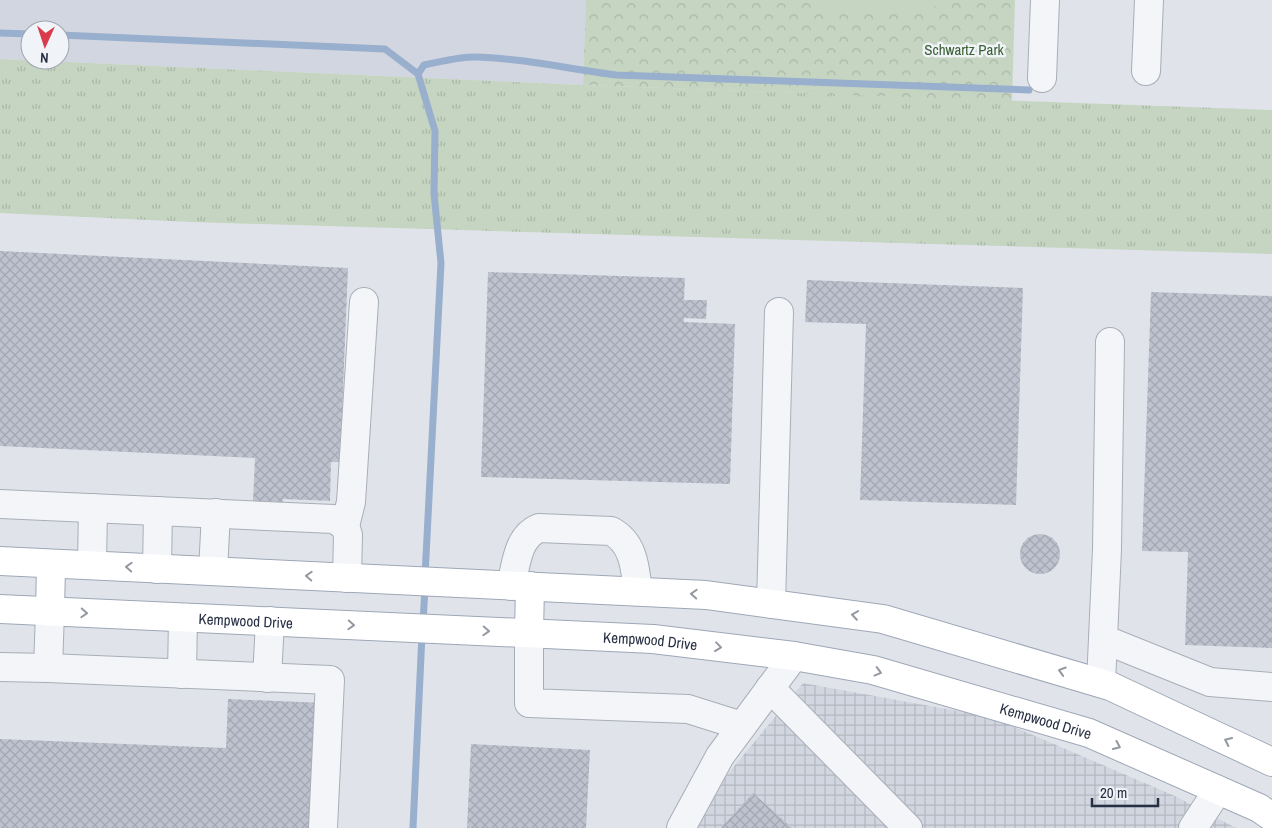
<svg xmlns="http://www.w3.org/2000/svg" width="1272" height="828" font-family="'Archivo Narrow',sans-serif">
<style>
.built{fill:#d2d6e0;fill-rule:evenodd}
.industrial{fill:url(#industrial-grid)}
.grass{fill:url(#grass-tufts)}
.forest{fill:url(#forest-crowns)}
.pitch{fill:#c5d5c1}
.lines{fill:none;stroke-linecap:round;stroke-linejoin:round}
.stream{stroke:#98afcd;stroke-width:7}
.building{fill:url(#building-cross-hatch)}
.minor-casing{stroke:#a8aeb8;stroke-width:30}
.major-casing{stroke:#9ea7b7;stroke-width:30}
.minor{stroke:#f3f5f8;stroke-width:28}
.major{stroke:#fff;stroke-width:28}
.oneway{stroke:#9398a1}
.labels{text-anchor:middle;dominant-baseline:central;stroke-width:5;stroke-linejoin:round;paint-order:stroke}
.park-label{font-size:15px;fill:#3a6033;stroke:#f0f3f7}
.street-label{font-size:15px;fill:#273043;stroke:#f0f3f7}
</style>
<defs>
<pattern id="industrial-grid" width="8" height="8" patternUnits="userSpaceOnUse" patternTransform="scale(1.25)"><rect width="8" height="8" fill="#d2d6e0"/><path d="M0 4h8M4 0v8" fill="none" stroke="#b4b8c1"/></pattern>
<pattern id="grass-tufts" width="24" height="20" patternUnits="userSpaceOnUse" patternTransform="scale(1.25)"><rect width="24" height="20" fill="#c5d5c1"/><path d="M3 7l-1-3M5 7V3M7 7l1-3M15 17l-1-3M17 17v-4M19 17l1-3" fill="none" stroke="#a9b7a7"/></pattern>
<pattern id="forest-crowns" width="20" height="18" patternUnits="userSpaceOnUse" patternTransform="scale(1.25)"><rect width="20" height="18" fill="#c5d5c1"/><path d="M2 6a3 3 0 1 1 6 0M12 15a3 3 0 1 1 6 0" fill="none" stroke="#a9b7a7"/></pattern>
<pattern id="building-cross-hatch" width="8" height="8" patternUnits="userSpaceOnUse" patternTransform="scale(1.25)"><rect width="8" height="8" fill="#bdc2ce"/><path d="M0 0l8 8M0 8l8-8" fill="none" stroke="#a2a7b2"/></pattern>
</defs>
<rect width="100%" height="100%" fill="#e0e4ea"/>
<path class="built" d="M0,0H586L583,85L0,59ZM30,30H60V60H30Z"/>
<polygon class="industrial" points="803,683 991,717 1175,796 1236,828 683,828"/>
<polygon class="grass" points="0,59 583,85 1272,110 1272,254 191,222 0,213"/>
<polygon class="forest" points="586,0 1015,0 1012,101 583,85"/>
<polygon class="pitch" points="811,0 945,0 925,13 824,13"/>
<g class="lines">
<g class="stream">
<polyline points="0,33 30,34"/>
<polyline points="60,35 385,49 418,74 435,131 434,194 441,263 425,576"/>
<path d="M418,74L424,65C440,62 458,57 474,57C522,58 569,69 616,75L1029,90"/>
<polyline points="423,623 425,587"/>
<polyline points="413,828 422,634"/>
</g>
</g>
<g class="building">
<polygon points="0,251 348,268 340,462 331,462 330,501 283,499 283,502 253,501 255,458 0,446"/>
<polygon points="488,272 685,278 684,300 707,300 706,319 684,318 684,322 735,324 730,484 481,477"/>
<polygon points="807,280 1023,288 1016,505 860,500 866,324 805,322"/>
<polygon points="1151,292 1272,296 1272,648 1185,645 1188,552 1142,551"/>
<circle cx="1040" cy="554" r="20"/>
<polygon points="228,699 324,703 319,828 0,828 0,739 226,748"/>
<polygon points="471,744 590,750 586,828 467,828"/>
<polygon points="753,793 792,828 721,828"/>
</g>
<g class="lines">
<g class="minor-casing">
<g id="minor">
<polyline points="1146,71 1149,0"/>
<polyline points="1042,78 1045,0"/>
<polyline points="0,504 334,519 345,526 348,535 347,578"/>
<polyline points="345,526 351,502 364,302"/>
<polyline points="92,565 93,508"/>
<polyline points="157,569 158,511"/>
<polyline points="213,571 216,513"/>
<path d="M511,586C516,566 517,537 539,528L611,531C634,543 635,568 638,591"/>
<polyline points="771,604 779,312"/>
<polyline points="529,633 529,703 688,709 742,726"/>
<polyline points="1103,639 1210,682 1272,687"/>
<polyline points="0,667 48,668 50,612"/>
<polyline points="48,668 330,680 323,828"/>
<polyline points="182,674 183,618"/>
<polyline points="267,678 270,621"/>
<polyline points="1101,683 1107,549 1110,342"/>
<polyline points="770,688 908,828"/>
<polyline points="681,828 720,756 794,656"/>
<polyline points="1193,828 1218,790"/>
</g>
</g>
<g class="major-casing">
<g id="major">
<polyline points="0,561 706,595 883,619 1110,686 1272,762"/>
<path id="s1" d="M0,609L653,639L794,656L873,670L1089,733L1259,808L1272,817"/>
<polyline points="50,612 51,564"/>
<polyline points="529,633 530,586"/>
</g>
</g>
<use href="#minor" class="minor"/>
<use href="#major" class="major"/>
</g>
<defs><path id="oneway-chevron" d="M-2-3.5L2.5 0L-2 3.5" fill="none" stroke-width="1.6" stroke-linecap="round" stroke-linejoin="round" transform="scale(1.25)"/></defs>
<g class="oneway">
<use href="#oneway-chevron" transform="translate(129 567) rotate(-177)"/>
<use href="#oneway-chevron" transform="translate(309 576) rotate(-177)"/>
<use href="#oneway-chevron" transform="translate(694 594) rotate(-177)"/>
<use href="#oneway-chevron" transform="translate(84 613) rotate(3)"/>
<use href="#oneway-chevron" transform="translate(855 615) rotate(-172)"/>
<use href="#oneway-chevron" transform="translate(351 625) rotate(3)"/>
<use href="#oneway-chevron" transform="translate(486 631) rotate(3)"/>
<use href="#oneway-chevron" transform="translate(718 647) rotate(7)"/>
<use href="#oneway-chevron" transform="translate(1062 671) rotate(-163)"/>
<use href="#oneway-chevron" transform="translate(878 672) rotate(15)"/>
<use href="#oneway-chevron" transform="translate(1228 741) rotate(-155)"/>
<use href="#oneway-chevron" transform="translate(1117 746) rotate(24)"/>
</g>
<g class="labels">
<g class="park-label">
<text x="964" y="49">Schwartz Park</text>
</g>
<g class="street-label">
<text stroke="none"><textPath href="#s1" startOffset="246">Kempwood Drive</textPath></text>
<text stroke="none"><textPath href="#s1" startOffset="651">Kempwood Drive</textPath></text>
<text stroke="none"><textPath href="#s1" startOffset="1056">Kempwood Drive</textPath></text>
</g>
</g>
<g transform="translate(45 45) rotate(183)"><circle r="24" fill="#f0f3f7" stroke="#a0a5af"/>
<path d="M0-4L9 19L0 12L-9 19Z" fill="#d93b4b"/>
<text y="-8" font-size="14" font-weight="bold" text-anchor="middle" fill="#273043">N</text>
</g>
<path d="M1092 798v8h66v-8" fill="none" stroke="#273043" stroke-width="2.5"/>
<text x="1100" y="798" font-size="15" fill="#273043" stroke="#f0f3f7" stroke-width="4" paint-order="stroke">20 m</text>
</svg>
